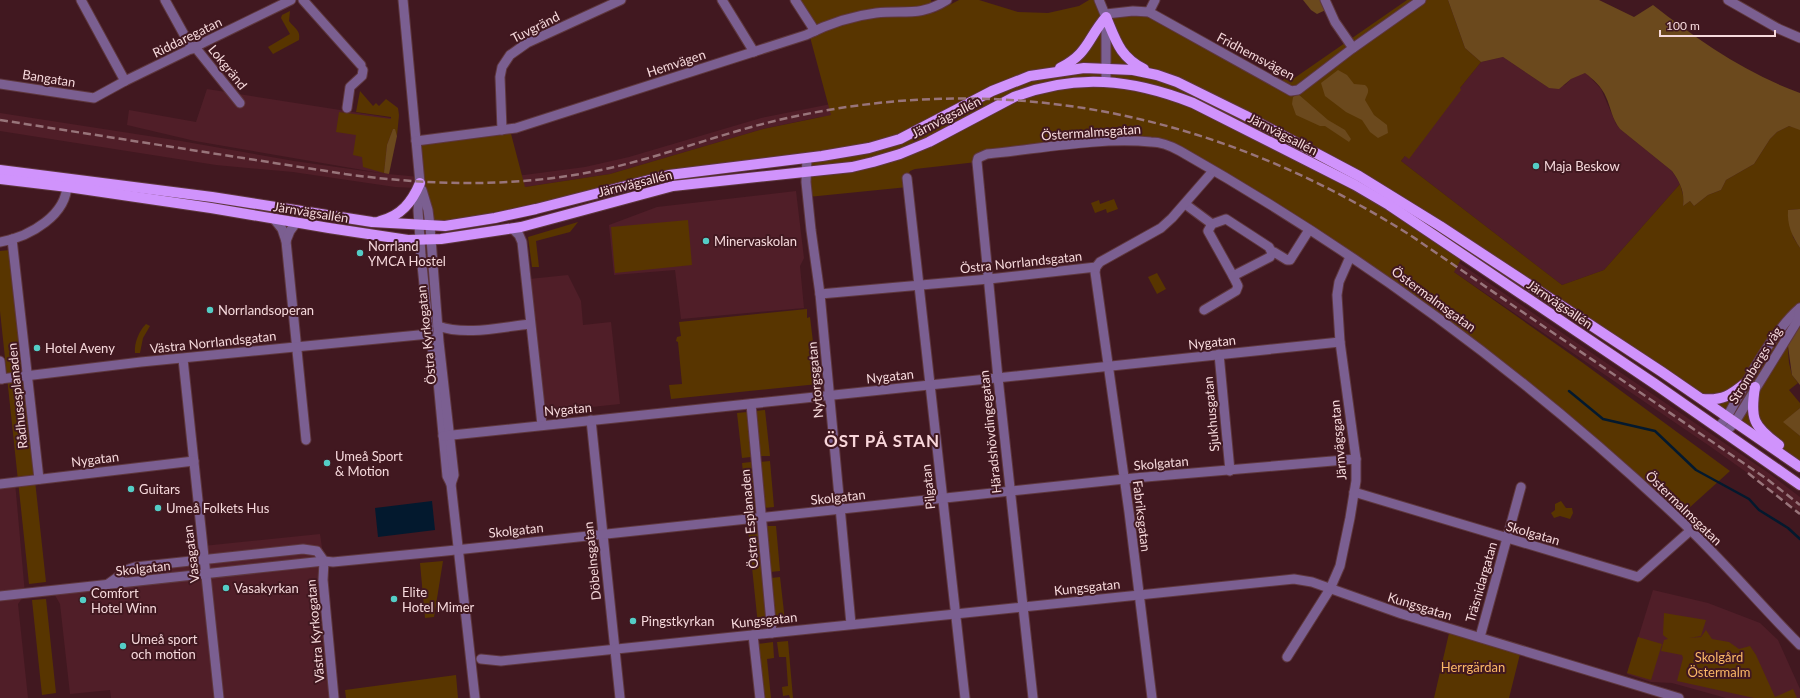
<svg xmlns="http://www.w3.org/2000/svg" width="1800" height="698" font-family="Lato,sans-serif">
<style>
.built{fill:#501e28}
.green{fill:#583500}
.forest{fill:#6b491d}
.water{fill:#03192e}
.lines{fill:none;stroke-linecap:round;stroke-linejoin:round}
.stream{stroke:#03192e;stroke-width:2.5}
.minor-casing{stroke:#5e373e;stroke-width:11}
.major-casing{stroke:#5e373e;stroke-width:12}
.minor{stroke:#7b5f91;stroke-width:9}
.major{stroke:#d093fc;stroke-width:10}
.rail{stroke:#98747a;stroke-width:2.5;stroke-dasharray:8 4;stroke-linecap:butt}
.poi-dot{fill:#54cdc6;stroke:#411820;stroke-width:1.5}
.labels{text-anchor:middle;dominant-baseline:central;stroke-width:4;stroke-linejoin:round;paint-order:stroke}
.street-label{font-size:13px;fill:#f6d9dc;stroke:#411820}
.poi-label{font-size:13px;fill:#f6d9dc;stroke:#411820;text-anchor:start}
.park-label{font-size:13px;fill:#fbb867;stroke:#411820}
.district-label{font-size:17px;font-weight:bold;letter-spacing:1px;fill:#f9d6da;stroke:#411820}
</style>
<rect width="100%" height="100%" fill="#411820"/>
<g class="built">
<polygon points="1503,57 1549,88 1565,85 1571,79 1585,72 1601,89 1616,124 1620,129 1672,171 1680,184 1604,270 1562,285 1401,161 1481,62"/>
<polygon points="207,89 391,118 399,115 388,174 430,178 460,178 524,175 585,167 629,157 761,118 846,101 895,95 947,93 1036,97 1104,106 1155,117 1219,135 1282,159 1341,188 1387,214 1770,474 1800,497 1800,512 1763,484 1711,447 1410,242 1360,211 1302,181 1247,157 1191,138 1121,121 1066,112 1013,107 947,105 877,109 815,118 763,129 610,174 525,187 460,190 395,187 293,172 216,165 0,131 0,113 181,141 294,161 386,174 195,141 127,125 129,110 196,122"/>
<polygon points="796,191 804,258 800,266 804,308 681,319 675,270 614,275 609,225 657,207"/>
<polygon points="568,275 581,301 583,325 611,322 620,404 544,412 529,279"/>
<polygon points="15,482 25,594 18,604 28,698 0,698 0,484"/>
<polygon points="320,534 324,561 334,698 111,698 110,690 70,694 60,604 52,590 108,584 129,569 204,560 203,546"/>
<polygon points="1653,590 1708,603 1760,623 1778,640 1800,689 1800,698 1726,698 1672,683 1651,682 1627,674"/>
</g>
<g class="green">
<polygon points="800,0 931,0 934,13 959,0 979,0 1018,12 1048,13 1079,6 1089,0 1099,0 1106,14 1149,12 1280,86 1285,77 1293,79 1407,0 1448,0 1465,48 1481,62 1460,88 1461,90 1409,159 1405,156 1401,161 1562,285 1604,270 1680,184 1684,199 1683,206 1690,201 1694,206 1708,195 1721,190 1726,180 1754,164 1770,139 1777,132 1789,126 1800,129 1800,209 1788,210 1793,237 1800,248 1800,308 1787,339 1789,363 1792,375 1798,383 1789,390 1800,403 1800,408 1784,422 1800,436 1800,468 1469,245 1454,272 1583,363 1730,471 1678,518 1473,343 1224,177 1151,142 987,154 977,162 915,169 910,171 907,178 908,187 808,197 807,159 704,171 536,209 430,226 416,141 510,130 525,187 610,174 763,129 831,115 810,37 820,33"/>
<path d="M290,11L289,21C294,28 301,30 299,40L273,54L268,47L290,34L281,18L282,15Z"/>
<polygon points="360,91 373,106 376,103 379,106 386,99 398,108 399,115 397,136 395,130 393,129 387,145 384,173 363,167 362,157 353,155 356,135 336,132 339,112 391,119 391,117 356,112"/>
<polygon points="1114,199 1118,209 1107,213 1106,209 1095,213 1091,203 1099,200 1100,204"/>
<polygon points="688,220 692,265 615,273 611,227"/>
<polygon points="578,222 570,232 536,241 539,267 532,267 528,237"/>
<polygon points="10,250 46,582 29,584 0,311 0,251"/>
<polygon points="1157,273 1166,289 1157,294 1148,277"/>
<polygon points="807,309 807,318 810,317 818,384 671,399 669,385 682,384 678,342 676,341 677,337 681,336 679,322"/>
<path d="M146,324L150,326L143,338L140,353H135C134,343 139,331 146,324Z"/>
<polygon points="765,410 770,456 760,456 756,411"/>
<polygon points="747,412 751,457 742,458 737,413"/>
<polygon points="770,461 774,507 764,508 760,462"/>
<polygon points="751,462 756,508 747,509 742,463"/>
<polygon points="1561,501 1566,508 1572,508 1573,513 1570,519 1560,516 1554,518 1551,513 1555,510 1555,504"/>
<polygon points="766,526 776,526 780,571 770,572"/>
<polygon points="758,528 767,624 758,625 748,529"/>
<polygon points="443,561 434,617 425,618 420,563"/>
<polygon points="780,577 785,621 775,622 771,578"/>
<polygon points="46,599 56,693 42,695 32,600"/>
<polygon points="1664,613 1706,620 1701,636 1689,638 1701,637 1706,630 1712,639 1729,642 1739,649 1750,646 1756,655 1775,697 1793,689 1797,698 1754,698 1677,681 1683,658 1682,655 1661,651 1664,640 1668,639 1663,635"/>
<polygon points="1450,629 1521,650 1509,698 1434,698"/>
<polygon points="1638,637 1662,644 1651,680 1627,673"/>
<polygon points="788,641 793,698 790,698 789,695 783,696 782,687 788,686 786,657 779,657 777,642"/>
<polygon points="773,642 774,658 767,659 771,698 762,698 757,644"/>
<polygon points="456,675 458,698 346,698 345,690"/>
</g>
<g class="forest">
<polygon points="1303,0 1325,0 1328,9 1317,14 1311,10"/>
<path d="M1448,0H1599L1634,17L1653,5C1698,40 1745,73 1800,93V130L1789,126L1777,132L1770,139L1754,164L1726,180L1721,190L1708,195L1694,206L1690,201L1683,206C1685,192 1680,182 1672,171L1620,129C1612,119 1611,108 1606,97C1602,87 1593,79 1585,73L1571,79L1559,89L1549,88L1503,57L1481,62L1465,48Z"/>
<path d="M1338,70L1347,75L1354,84L1365,85C1371,90 1367,94 1365,100L1374,115L1387,125L1388,133L1378,138L1370,132L1362,120L1346,112L1325,96L1321,83Z"/>
<polygon points="1298,94 1328,120 1345,130 1351,139 1349,142 1325,126 1320,126 1296,115 1292,104 1293,97"/>
<polygon points="393,129 395,129 397,136 389,174 384,173 387,145"/>
<path d="M1800,209V248C1792,236 1787,225 1788,210Z"/>
<polygon points="1800,308 1800,385 1792,375 1787,339"/>
<polygon points="1800,408 1800,436 1783,422"/>
</g>
<polygon class="water" points="432,501 435,530 378,537 375,508"/>
<g class="lines">
<polyline class="stream" points="1569,391 1603,419 1655,431 1696,470 1749,499 1759,510 1788,528 1800,539"/>
<g class="minor-casing">
<g id="minor">
<polyline points="81,0 125,81"/>
<polyline points="165,0 192,49"/>
<polyline points="303,0 361,65"/>
<polyline points="403,0 420,183 418,210 421,255 429,334 437,371 447,476 451,484 475,698"/>
<polyline points="722,0 754,52"/>
<polyline points="795,0 815,31"/>
<polyline points="1099,0 1106,17 1106,81"/>
<polyline points="1325,0 1335,22 1353,48"/>
<polyline points="1728,0 1779,29 1800,38"/>
<polyline points="1149,12 1155,0"/>
<polyline points="1106,14 1133,11 1149,12 1291,91 1298,90 1353,48 1421,0"/>
<polyline points="195,47 240,103"/>
<polyline points="0,84 94,98 125,81 291,0"/>
<polyline points="347,108 350,87 362,76 363,70"/>
<polyline points="502,130 500,77 502,67 510,55 527,43 621,0"/>
<path d="M416,141L516,128L806,35C828,24 851,16 876,13C905,10 920,17 947,0"/>
<polyline points="807,158 806,182 811,230 820,294 851,624"/>
<polyline points="907,178 965,698"/>
<polyline points="422,190 428,210 430,226 439,342 454,475 451,484"/>
<polyline points="1185,204 1212,224 1208,231 1233,276 1270,257 1272,253 1269,247 1226,219 1212,224"/>
<polyline points="274,219 282,229 286,241 306,440"/>
<polyline points="512,228 519,235 522,242 542,425"/>
<polyline points="12,239 39,479"/>
<polyline points="286,241 290,231 296,223"/>
<path d="M0,242C29,237 69,215 67,181"/>
<polyline points="1272,253 1274,252 1287,260 1290,260 1309,230"/>
<polyline points="1096,267 1095,272 1129,512 1152,698"/>
<polyline points="820,294 989,279 1096,267 1100,262 1161,228 1172,218 1213,171"/>
<polyline points="1204,310 1236,291 1238,286 1233,276"/>
<path d="M438,326C466,336 501,327 530,324"/>
<polyline points="1219,354 1230,471"/>
<polyline points="183,359 219,698"/>
<polyline points="0,361 2,379"/>
<polyline points="0,379 141,362 429,334"/>
<polyline points="751,404 772,633"/>
<polyline points="591,420 620,698"/>
<path d="M1718,428L1727,417C1746,383 1771,333 1800,308"/>
<polyline points="1725,433 1735,422 1798,320 1800,308"/>
<polyline points="443,436 1340,342"/>
<polyline points="0,484 194,461"/>
<polyline points="1354,492 1638,577 1691,530"/>
<polyline points="324,561 323,580 334,698"/>
<polyline points="108,584 129,569 135,567 303,549 317,551 324,561"/>
<polyline points="0,596 324,561 333,562 446,551 1134,478 1356,459"/>
<polyline points="753,635 760,698"/>
<polyline points="1480,637 1521,487"/>
<polyline points="1287,657 1330,589 1340,566 1350,518 1356,481 1356,459 1340,342 1337,295 1339,282 1350,257"/>
<polyline points="481,659 501,661 1294,579 1312,582 1402,614 1679,698"/>
<path d="M1033,698L998,378L977,162L978,158L987,154C1039,149 1099,137 1151,142C1161,142 1171,146 1180,151C1360,253 1527,376 1678,518C1721,558 1759,604 1800,645"/>
</g>
</g>
<g class="major-casing">
<g id="major">
<path d="M1060,68C1089,53 1087,39 1106,17C1116,41 1120,57 1144,69"/>
<polyline points="0,170 212,197 372,222 445,226 495,218 536,209 669,175 822,156 869,148 900,139 992,91 1030,76 1084,68 1133,70 1157,75 1177,82 1246,116 1359,176 1440,226 1662,372 1800,467"/>
<path d="M0,179L68,187L211,208L329,228L408,240L441,239L521,227L673,186L852,167L873,162L900,154L929,142L1014,97C1076,73 1132,79 1193,103L1355,185L1389,205L1655,384L1800,485"/>
<path d="M380,221C401,216 412,202 420,183"/>
<path d="M1755,387C1750,419 1753,426 1779,445"/>
<path d="M1702,399C1723,401 1731,395 1747,382"/>
</g>
</g>
<use href="#minor" class="minor"/>
<use href="#major" class="major"/>
<g class="rail">
<path d="M0,120L345,174C433,186 522,188 610,168C671,154 730,130 792,117C1013,69 1224,116 1413,237L1714,443L1767,479L1800,505"/>
<polyline points="1748,473 1800,514"/>
</g>
</g>
<g class="poi-dot">
<circle cx="1536" cy="166" r="4"/>
<circle cx="706" cy="241" r="4"/>
<circle cx="360" cy="253" r="4"/>
<circle cx="210" cy="310" r="4"/>
<circle cx="37" cy="348" r="4"/>
<circle cx="327" cy="463" r="4"/>
<circle cx="131" cy="489" r="4"/>
<circle cx="158" cy="508" r="4"/>
<circle cx="226" cy="588" r="4"/>
<circle cx="394" cy="599" r="4"/>
<circle cx="83" cy="600" r="4"/>
<circle cx="633" cy="621" r="4"/>
<circle cx="123" cy="646" r="4"/>
</g>
<g class="labels">
<g class="street-label">
<text transform="translate(535 27) rotate(-27)">Tuvgränd</text>
<text transform="translate(187 37) rotate(-26)">Riddaregatan</text>
<text transform="translate(1256 56) rotate(28)">Fridhemsvägen</text>
<text transform="translate(676 63) rotate(-18)">Hemvägen</text>
<text transform="translate(228 67) rotate(51)">Lokgränd</text>
<text transform="translate(49 78) rotate(9)">Bangatan</text>
<text transform="translate(946 117) rotate(-27)">Järnvägsallén</text>
<text transform="translate(1091 132) rotate(-4)">Östermalmsgatan</text>
<text transform="translate(1283 134) rotate(27)">Järnvägsallén</text>
<text transform="translate(635 183) rotate(-14)">Järnvägsallén</text>
<text transform="translate(311 212) rotate(9)">Järnvägsallén</text>
<text transform="translate(1021 262) rotate(-6)">Östra Norrlandsgatan</text>
<text transform="translate(1434 299) rotate(36)">Östermalmsgatan</text>
<text transform="translate(1560 304) rotate(34)">Järnvägsallén</text>
<text transform="translate(426 335) rotate(-96)">Östra Kyrkogatan</text>
<text transform="translate(213 342) rotate(-6)">Västra Norrlandsgatan</text>
<text transform="translate(1212 342) rotate(-6)">Nygatan</text>
<text transform="translate(1755 365) rotate(-58)">Strombergs väg</text>
<text transform="translate(890 376) rotate(-6)">Nygatan</text>
<text transform="translate(815 380) rotate(-95)">Nytorgsgatan</text>
<text transform="translate(17 396) rotate(-96)">Rådhusesplanaden</text>
<text transform="translate(568 409) rotate(-5)">Nygatan</text>
<text transform="translate(1211 414) rotate(-95)">Sjukhusgatan</text>
<text transform="translate(990 432) rotate(-96)">Häradshövdingegatan</text>
<text transform="translate(1338 440) rotate(-95)">Järnvägsgatan</text>
<text transform="translate(95 459) rotate(-7)">Nygatan</text>
<text transform="translate(1161 463) rotate(-5)">Skolgatan</text>
<text transform="translate(928 487) rotate(-96)">Pilgatan</text>
<text transform="translate(838 497) rotate(-6)">Skolgatan</text>
<text transform="translate(1684 508) rotate(44)">Östermalmsgatan</text>
<text transform="translate(1142 516) rotate(83)">Fabriksgatan</text>
<text transform="translate(749 519) rotate(-95)">Östra Esplanaden</text>
<text transform="translate(516 530) rotate(-6)">Skolgatan</text>
<text transform="translate(1533 533) rotate(16)">Skolgatan</text>
<text transform="translate(191 554) rotate(-97)">Vasagatan</text>
<text transform="translate(592 561) rotate(-96)">Döbelnsgatan</text>
<text transform="translate(143 568) rotate(-6)">Skolgatan</text>
<text transform="translate(1481 582) rotate(-74)">Träsnidargatan</text>
<text transform="translate(1087 587) rotate(-6)">Kungsgatan</text>
<text transform="translate(1420 606) rotate(17)">Kungsgatan</text>
<text transform="translate(764 620) rotate(-6)">Kungsgatan</text>
<text transform="translate(315 631) rotate(-95)">Västra Kyrkogatan</text>
</g>
<g class="poi-label">
<text x="1544" y="166">Maja Beskow</text>
<text x="714" y="241">Minervaskolan</text>
<text x="368" y="246">Norrland<tspan x="368" dy="15">YMCA Hostel</tspan></text>
<text x="218" y="310">Norrlandsoperan</text>
<text x="45" y="348">Hotel Aveny</text>
<text x="335" y="456">Umeå Sport<tspan x="335" dy="15">&amp; Motion</tspan></text>
<text x="139" y="489">Guitars</text>
<text x="166" y="508">Umeå Folkets Hus</text>
<text x="234" y="588">Vasakyrkan</text>
<text x="402" y="592">Elite<tspan x="402" dy="15">Hotel Mimer</tspan></text>
<text x="91" y="593">Comfort<tspan x="91" dy="15">Hotel Winn</tspan></text>
<text x="641" y="621">Pingstkyrkan</text>
<text x="131" y="639">Umeå sport<tspan x="131" dy="15">och motion</tspan></text>
</g>
<g class="park-label">
<text x="1719" y="657">Skolgård<tspan x="1719" dy="15">Östermalm</tspan></text>
<text x="1473" y="667">Herrgärdan</text>
</g>
<g class="district-label">
<text x="882" y="440">ÖST PÅ STAN</text>
</g>
</g>
<path d="M1660 30v6h115v-6" fill="none" stroke="#f6d9dc" stroke-width="2"/>
<text x="1666" y="30" font-size="12" fill="#f6d9dc" stroke="#411820" stroke-width="3" paint-order="stroke">100 m</text>
</svg>
